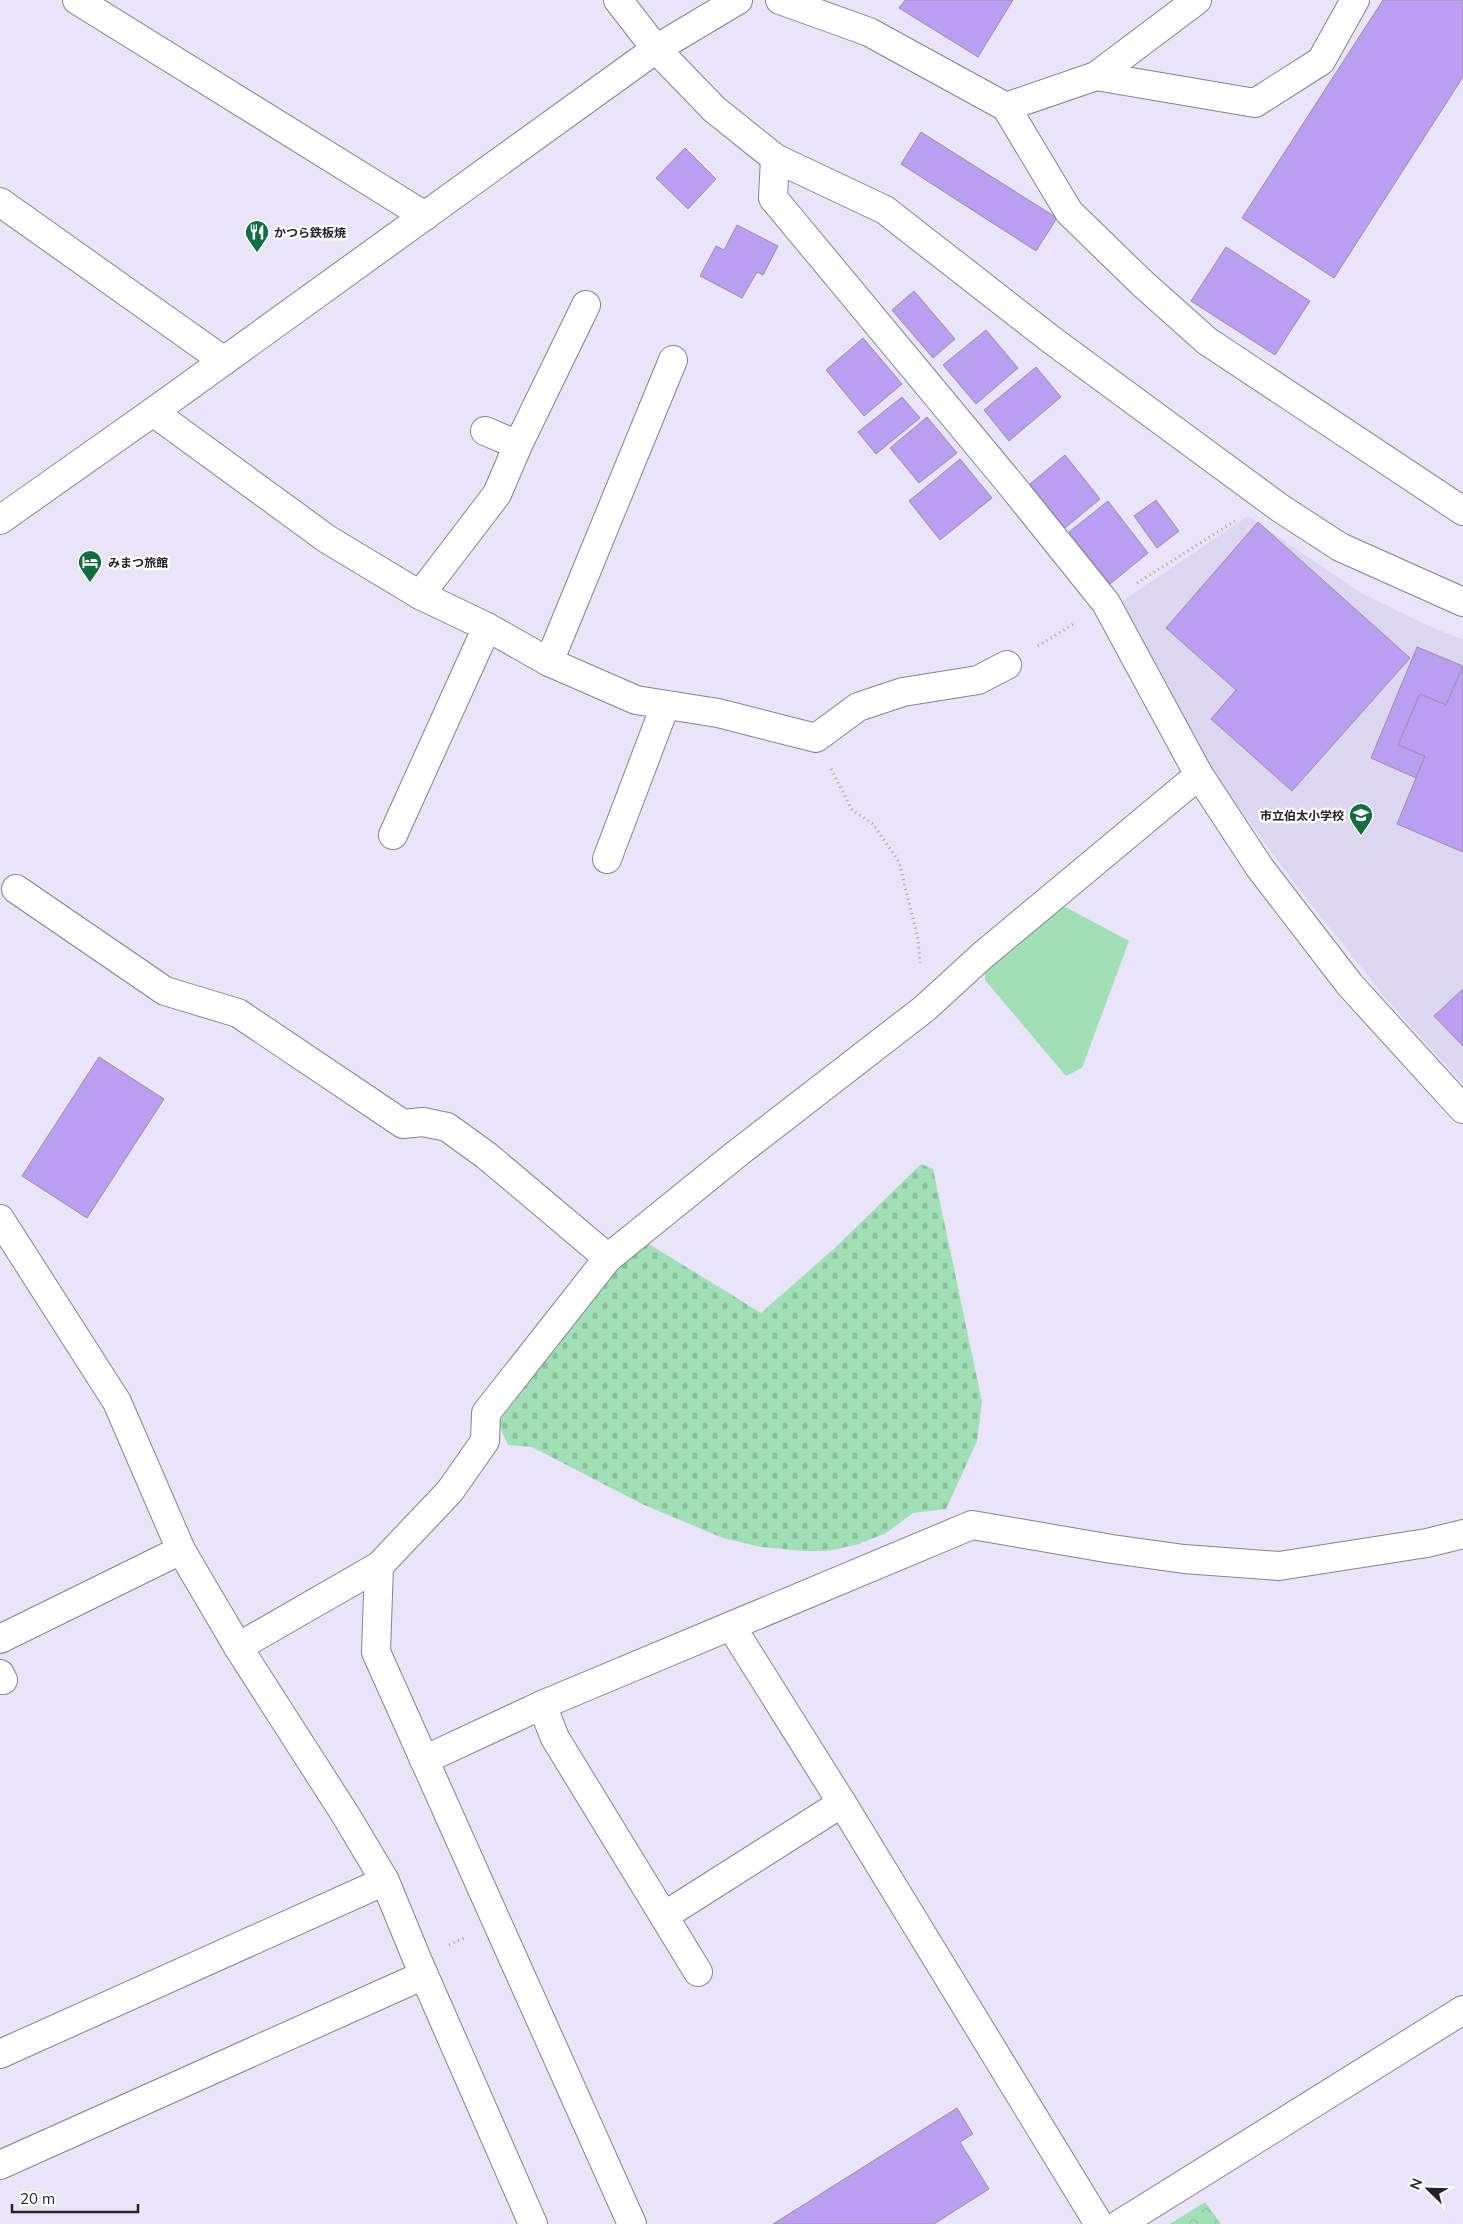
<svg xmlns="http://www.w3.org/2000/svg" width="1463" height="2224" font-family="Mulish,'Noto Sans JP',sans-serif">
<style>
.built{fill:#ddd6f0}
.green{fill:#a1dfb7}
.cemetery{fill:url(#cemetery-stones)}
.park{fill:url(#park-crowns)}
.building{fill:#ba9ef2;stroke:#9793a4}
.lines{fill:none;stroke-linecap:round;stroke-linejoin:round}
.minor-casing{stroke:#878293;stroke-width:30}
.path{stroke:#a29ead;stroke-width:3;stroke-dasharray:1 4;stroke-linecap:butt}
.minor{stroke:#fff;stroke-width:28}
.labels{text-anchor:middle;dominant-baseline:central;stroke-width:4.5;stroke-linejoin:round;paint-order:stroke}
.poi-label{font-size:12px;font-weight:bold;fill:#242229;stroke:#fff;text-anchor:start}
</style>
<defs>
<pattern id="cemetery-stones" width="16" height="16" patternUnits="userSpaceOnUse" patternTransform="scale(1.25)"><rect width="16" height="16" fill="#a1dfb7"/><path d="M2 7V4a2 2 0 0 1 4 0v3zM10 15v-3a2 2 0 0 1 4 0v3z" fill="#8abf9d"/></pattern>
<pattern id="park-crowns" width="20" height="18" patternUnits="userSpaceOnUse" patternTransform="scale(1.25)"><rect width="20" height="18" fill="#a1dfb7"/><path d="M2 6a3 3 0 1 1 6 0M12 15a3 3 0 1 1 6 0" fill="none" stroke="#8abf9d"/></pattern>
</defs>
<rect width="100%" height="100%" fill="#e9e4f7"/>
<polygon class="built" points="1248,516 1361,593 1435,629 1463,639 1463,1084 1394,1008 1299,889 1220,783 1120,603"/>
<polygon class="green" points="1056,902 1129,941 1082,1068 1066,1076 985,980 985,964"/>
<polygon class="cemetery" points="921,1164 933,1169 982,1402 977,1441 946,1509 913,1513 886,1533 859,1544 828,1551 804,1551 761,1547 723,1538 642,1504 532,1447 508,1445 498,1423 626,1253 644,1241 761,1313 837,1246"/>
<polygon class="park" points="1205,2202 1221,2224 1170,2224"/>
<g class="building">
<polygon points="905,0 1013,0 978,57 899,8"/>
<polygon points="1383,0 1463,0 1463,77 1334,278 1242,218"/>
<polygon points="921,132 1057,218 1036,251 901,164"/>
<polygon points="685,148 716,179 688,209 656,178"/>
<polygon points="737,225 778,246 763,275 757,272 742,298 700,276 716,246 724,250"/>
<polygon points="1226,247 1310,301 1275,355 1191,301"/>
<polygon points="914,291 955,339 933,358 892,310"/>
<polygon points="986,330 1018,368 976,404 943,365"/>
<polygon points="863,338 902,384 864,416 826,370"/>
<polygon points="1036,367 1061,397 1009,441 984,410"/>
<polygon points="902,397 920,418 876,454 858,432"/>
<polygon points="927,417 957,453 919,483 890,448"/>
<polygon points="1065,455 1100,499 1065,528 1030,484"/>
<polygon points="960,459 992,498 940,540 909,501"/>
<polygon points="1156,500 1179,531 1157,548 1134,516"/>
<polygon points="1108,501 1148,553 1110,584 1069,532"/>
<polygon points="1258,522 1410,658 1292,791 1211,719 1236,690 1166,628"/>
<polygon points="1417,647 1463,666 1446,705 1420,694 1398,745 1425,756 1416,778 1371,758"/>
<polygon points="1463,666 1463,852 1397,824 1425,756 1398,745 1420,694 1446,705"/>
<polygon points="1463,989 1463,1046 1434,1016"/>
<polygon points="99,1057 164,1099 87,1218 22,1176"/>
<polygon points="957,2108 973,2134 960,2142 989,2189 934,2224 773,2224"/>
</g>
<g class="lines">
<g class="minor-casing">
<g id="minor">
<polyline points="77,0 425,216"/>
<polyline points="618,0 656,49 714,109 775,158 885,210 1053,341 1280,508 1340,547 1463,602"/>
<polyline points="780,0 869,32 1006,107 1096,76 1197,0"/>
<polyline points="1096,76 1255,103 1321,61 1355,0"/>
<polyline points="1006,107 1069,212 1142,283 1207,341 1463,511"/>
<polyline points="775,158 773,198 1008,481 1106,603 1199,775 1260,868 1350,985 1463,1109"/>
<polyline points="0,202 224,361"/>
<polyline points="153,412 327,539 420,595 487,627 549,662 636,700 718,713 816,738 858,707 903,692 978,680 1007,665"/>
<polyline points="485,431 518,445"/>
<polyline points="0,520 153,412 656,49 738,0"/>
<polyline points="420,595 497,494 518,445 586,305"/>
<polyline points="549,662 673,360"/>
<polyline points="393,835 487,627"/>
<polyline points="607,859 665,706"/>
<polyline points="16,889 165,991 238,1013 403,1124 423,1122 447,1127 487,1156 608,1258"/>
<polyline points="0,1219 117,1402 181,1550 238,1647 345,1814 385,1881 417,1959 533,2224"/>
<polyline points="379,1566 376,1652 632,2224"/>
<polyline points="731,1626 842,1803 1099,2224"/>
<polyline points="0,1639 181,1550"/>
<polyline points="238,1647 379,1566 450,1491 485,1441 486,1413 608,1258 739,1152 924,1009 983,955 1199,775"/>
<polyline points="0,1674 3,1680"/>
<polyline points="542,1705 555,1738 698,1972"/>
<polyline points="424,1760 542,1705 972,1525 1112,1549 1184,1559 1279,1566 1427,1543 1463,1534"/>
<polyline points="664,1916 842,1803"/>
<polyline points="0,2054 385,1881"/>
<polyline points="0,2165 424,1975"/>
<polyline points="1120,2224 1463,2010"/>
</g>
</g>
<g class="path">
<polyline points="1137,583 1235,521"/>
<polyline points="1038,646 1075,623"/>
<polyline points="831,769 852,810 873,824 899,862 918,939 920,963"/>
<polyline points="449,1945 464,1938"/>
</g>
<use href="#minor" class="minor"/>
</g>
<defs>
<g id="restaurant-pin" transform="scale(1.25)"><path d="M0 17L-7.5 6A9.5 9.5 0 1 1 7.5 6Z" fill="#136d41" stroke="#fff"/><path d="M-5-6h1v4h1v-4h1v4h1v-4h1v5L-1.5 .5V6h-2V.5L-5-1ZM5-6V6H3V1.5H1.5Q1.5-4 5-6Z" fill="#fff"/></g>
<g id="hotel-pin" transform="scale(1.25)"><path d="M0 17L-7.5 6A9.5 9.5 0 1 1 7.5 6Z" fill="#136d41" stroke="#fff"/><path d="M-6-4.5h1.5V1H6V5H4.5V3h-9V5H-6ZM-4 0a1.8 1.8 0 1 1 3.6 0ZM.5 0V-2.5h3Q6-2.5 6 0Z" fill="#fff"/></g>
<g id="school-pin" transform="scale(1.25)"><path d="M0 17L-7.5 6A9.5 9.5 0 1 1 7.5 6Z" fill="#136d41" stroke="#fff"/><path d="M0-5L7-2L0 1L-7-2ZM-4 1L0 2.5L4 1V4Q0 6-4 4Z" fill="#fff"/></g>
</defs>
<g fill-rule="evenodd">
<use href="#restaurant-pin" x="257" y="232"/>
<use href="#hotel-pin" x="90" y="562"/>
<use href="#school-pin" x="1361" y="815"/>
</g>
<g class="labels">
<g class="poi-label">
<text x="274" y="232">かつら鉄板焼</text>
<text x="108" y="562">みまつ旅館</text>
<text x="1344" y="815" text-anchor="end">市立伯太小学校</text>
</g>
</g>
<g transform="translate(1428 2189) rotate(293)" stroke="#ffffff" stroke-width="4" paint-order="stroke">
<path d="M0-4L9 19L0 12L-9 19Z" fill="#242229"/>
<text y="-8" font-size="14" font-weight="bold" text-anchor="middle" fill="#242229">N</text>
</g>
<path d="M12 2204v8h126v-8" fill="none" stroke="#242229" stroke-width="2.5"/>
<text x="20" y="2204" font-size="15" fill="#242229" stroke="#ffffff" stroke-width="4" paint-order="stroke">20 m</text>
</svg>
